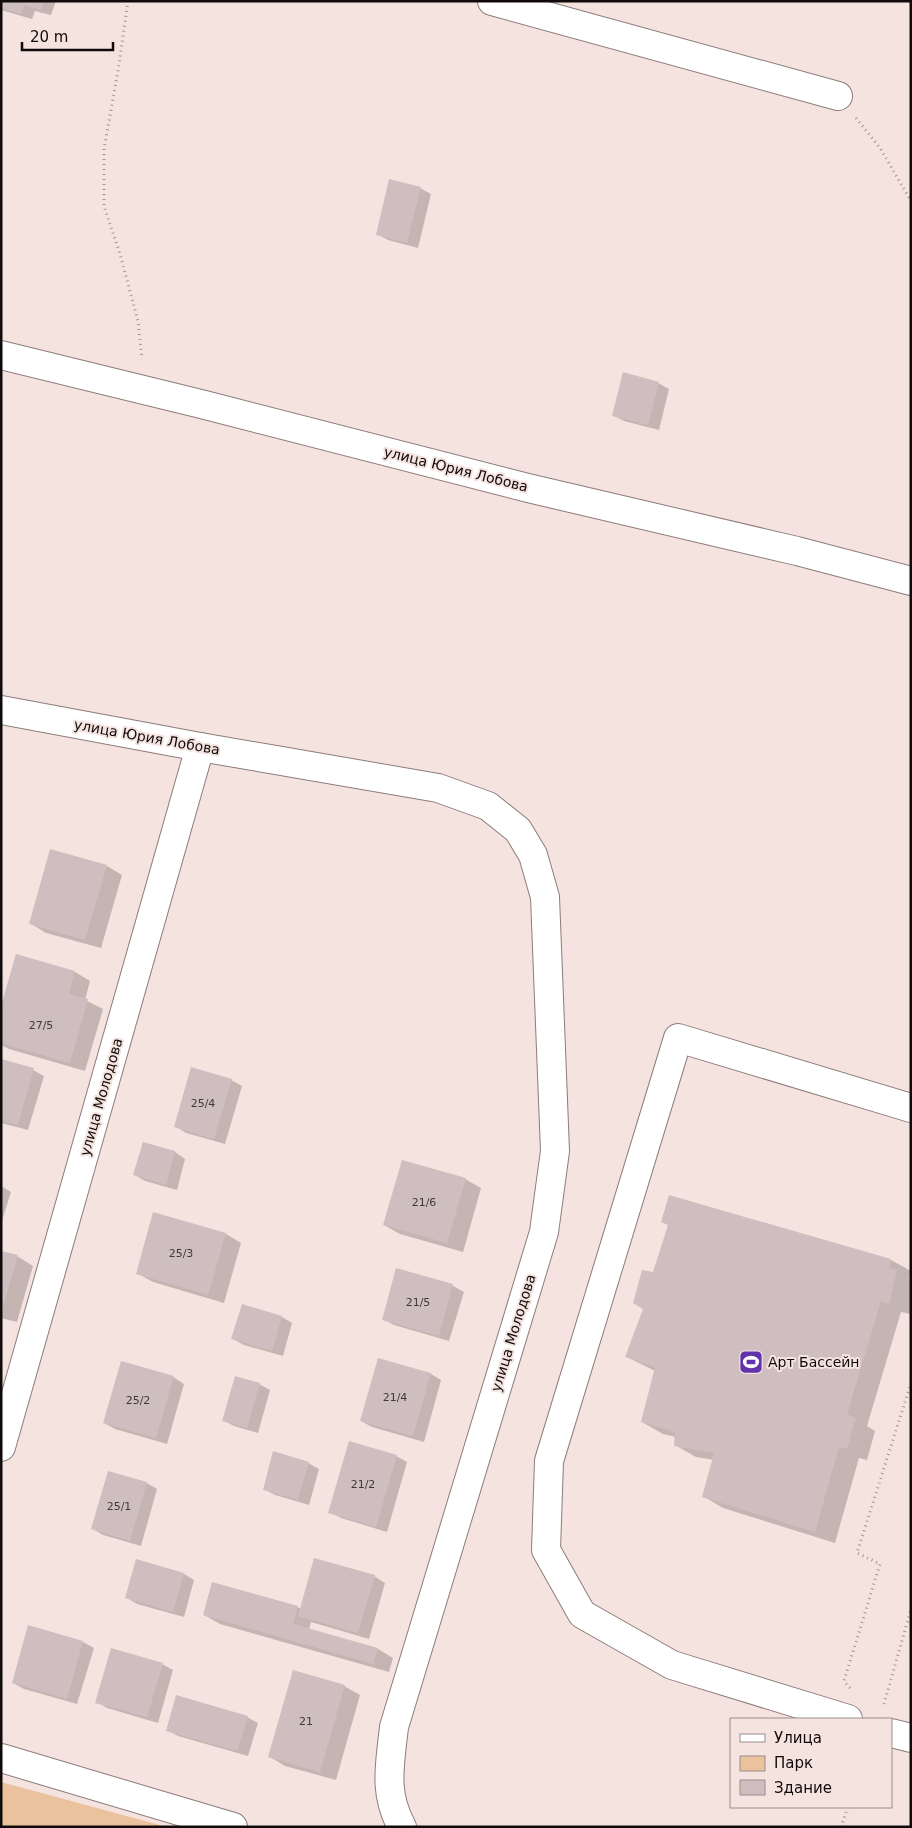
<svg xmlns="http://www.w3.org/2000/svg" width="912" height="1828" font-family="'DejaVu Sans',sans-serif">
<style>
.green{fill:#eac29e}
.shadow{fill:#0003}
.building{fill:#cfbec0}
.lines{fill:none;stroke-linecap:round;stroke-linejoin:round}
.minor-casing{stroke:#8c7c7a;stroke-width:30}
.path{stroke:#a29492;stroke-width:3;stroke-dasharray:1 4;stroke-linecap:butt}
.minor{stroke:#fff;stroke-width:28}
.labels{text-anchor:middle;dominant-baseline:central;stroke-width:4;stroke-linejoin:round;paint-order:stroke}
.number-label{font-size:11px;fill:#403838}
.street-label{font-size:14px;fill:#100b0a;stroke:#f5e3e0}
.poi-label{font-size:14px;fill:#100b0a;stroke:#f5e3e0;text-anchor:start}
</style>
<rect width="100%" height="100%" fill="#f5e3e0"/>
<polygon class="green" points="1,1782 167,1827 1,1827"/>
<g class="shadow">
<polygon points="1,1 56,1 51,15 35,11 32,19 1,10"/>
<polygon points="420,188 431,194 418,248 388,240 377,234"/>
<polygon points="658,383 669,389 659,430 624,421 613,415"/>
<polygon points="107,866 122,875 101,948 46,933 30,923"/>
<polygon points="75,972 90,981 85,1000 103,1009 85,1071 9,1049 1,1045 1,1011"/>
<polygon points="1,1060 33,1070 44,1076 28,1130 1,1123"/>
<polygon points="231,1080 242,1086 225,1144 186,1133 175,1126"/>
<polygon points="143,1143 175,1152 185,1159 177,1190 145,1181 135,1175"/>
<polygon points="465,1179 481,1188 463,1252 400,1234 384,1225"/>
<polygon points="1,1186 11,1192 1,1224"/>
<polygon points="226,1234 241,1243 224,1303 153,1282 137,1273"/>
<polygon points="1,1252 17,1256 33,1266 17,1322 1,1318"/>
<polygon points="891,1260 911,1271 909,1279 911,1280 911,1309 910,1314 901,1312 867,1426 875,1431 867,1460 859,1458 835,1543 723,1508 703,1496 714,1460 696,1457 675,1445 676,1437 663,1434 642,1422 655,1371 627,1357 644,1308 653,1273"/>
<polygon points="397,1270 453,1286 464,1292 449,1341 394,1325 383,1319"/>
<polygon points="282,1317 292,1323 283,1356 244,1345 233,1339"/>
<polygon points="431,1374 441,1380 424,1442 372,1427 361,1421"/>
<polygon points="173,1377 184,1384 167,1444 115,1429 104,1423"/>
<polygon points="259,1384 270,1390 258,1433 234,1426 223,1420"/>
<polygon points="396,1456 407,1462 387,1532 341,1518 330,1512"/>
<polygon points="308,1463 319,1469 309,1505 275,1495 264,1489"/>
<polygon points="147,1483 157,1489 141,1546 103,1535 93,1529"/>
<polygon points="137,1561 184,1574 194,1580 184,1617 137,1604 127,1598"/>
<polygon points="374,1576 385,1583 369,1639 311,1622 309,1630 378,1649 393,1658 389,1672 220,1624 204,1615 297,1607 301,1609"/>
<polygon points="29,1627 83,1642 94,1648 77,1704 24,1689 13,1683"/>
<polygon points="162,1664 173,1670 158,1723 107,1708 97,1702"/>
<polygon points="344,1686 360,1695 336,1780 285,1766 270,1757"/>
<polygon points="247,1717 258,1723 248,1756 178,1736 167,1730"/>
</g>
<g class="building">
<polygon points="1,1 43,1 41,10 24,5 21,14 1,8"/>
<polygon points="389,179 421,187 407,243 376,235"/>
<polygon points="623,372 659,382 648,425 612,416"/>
<polygon points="50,849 107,865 85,940 29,924"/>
<polygon points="16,954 75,971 69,994 88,999 70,1063 1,1043 1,1006"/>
<polygon points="1,1059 34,1068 18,1125 1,1120"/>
<polygon points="191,1067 232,1079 214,1139 174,1127"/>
<polygon points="143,1142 175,1151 166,1185 133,1175"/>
<polygon points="402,1160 466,1178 447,1243 383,1225"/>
<polygon points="669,1195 891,1259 889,1268 897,1270 889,1304 881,1301 847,1414 856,1418 847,1449 839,1447 815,1532 702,1497 714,1453 674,1446 675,1432 641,1422 655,1367 625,1357 643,1309 633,1303 642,1270 653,1272 668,1225 661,1222"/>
<polygon points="153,1212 226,1233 208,1295 136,1274"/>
<polygon points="1,1251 18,1255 2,1311 1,1311"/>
<polygon points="396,1268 453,1284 439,1336 382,1320"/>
<polygon points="242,1304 282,1316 272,1351 231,1339"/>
<polygon points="378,1358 431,1373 413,1436 360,1421"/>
<polygon points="121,1361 174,1376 156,1438 103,1423"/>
<polygon points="235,1376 260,1383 247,1428 222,1421"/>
<polygon points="349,1441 397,1455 376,1527 328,1513"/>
<polygon points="273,1451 309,1462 298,1500 263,1490"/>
<polygon points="108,1471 147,1482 130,1541 91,1529"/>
<polygon points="314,1558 375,1575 358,1633 298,1616"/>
<polygon points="136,1559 184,1573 173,1612 125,1598"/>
<polygon points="212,1582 298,1606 293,1624 378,1648 373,1664 203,1615"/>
<polygon points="28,1625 83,1641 67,1699 12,1683"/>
<polygon points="111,1648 163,1663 147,1717 95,1703"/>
<polygon points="293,1670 345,1685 320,1772 268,1757"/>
<polygon points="176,1695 248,1716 237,1751 166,1731"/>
</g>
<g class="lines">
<g class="minor-casing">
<g id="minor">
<polyline points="492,1 838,96"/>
<polyline points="1,355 201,404 528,488 797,551 911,581"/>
<path d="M1,710L200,747L438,788L488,806L518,830L533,855L545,897L555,1151L544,1232L394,1727C390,1764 383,1793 402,1827"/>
<polyline points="1,1447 200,747"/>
<polyline points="848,1719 672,1665 582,1614 546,1550 549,1461 678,1038 911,1108"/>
<polyline points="891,1733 911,1738"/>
<polyline points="1,1758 233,1827"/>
</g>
</g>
<g class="path">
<polyline points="128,1 119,65 104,149 104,206 120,254 138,321 142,359"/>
<polyline points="856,118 880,148 911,201"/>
<polyline points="850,1688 844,1681 880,1564 857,1553 911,1383"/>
<polyline points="884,1704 911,1609"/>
<polyline points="841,1827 848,1807"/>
</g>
<use href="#minor" class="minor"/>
</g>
<defs>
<g id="stadium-square" transform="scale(1.25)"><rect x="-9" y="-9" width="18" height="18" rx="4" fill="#6233ab" stroke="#f5e3e0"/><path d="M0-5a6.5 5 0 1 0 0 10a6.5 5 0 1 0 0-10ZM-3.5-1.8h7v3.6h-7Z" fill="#fff"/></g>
</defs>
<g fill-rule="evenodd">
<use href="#stadium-square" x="751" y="1362"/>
</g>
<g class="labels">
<g class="number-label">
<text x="41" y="1025">27/5</text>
<text x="203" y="1103">25/4</text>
<text x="424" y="1202">21/6</text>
<text x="181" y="1253">25/3</text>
<text x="418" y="1302">21/5</text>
<text x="395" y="1397">21/4</text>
<text x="138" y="1400">25/2</text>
<text x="363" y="1484">21/2</text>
<text x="119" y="1506">25/1</text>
<text x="306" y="1721">21</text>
</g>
<g class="street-label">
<text transform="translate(456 469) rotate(14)">улица Юрия Лобова</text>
<text transform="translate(147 737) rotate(10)">улица Юрия Лобова</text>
<text transform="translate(101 1097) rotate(-74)">улица Молодова</text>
<text transform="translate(513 1333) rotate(-73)">улица Молодова</text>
</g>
<g class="poi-label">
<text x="768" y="1362">Арт Бассейн</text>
</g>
</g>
<rect width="912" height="1828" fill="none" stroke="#100b0a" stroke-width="5"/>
<rect x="730" y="1718" width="162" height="90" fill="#f5e3e0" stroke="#998d8a"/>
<rect x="740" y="1734" width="25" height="8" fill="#ffffff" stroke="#998d8a"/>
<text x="774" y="1743" font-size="15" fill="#100b0a">Улица</text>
<rect x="740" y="1756" width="25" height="15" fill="#eac29e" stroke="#998d8a"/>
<text x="774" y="1768" font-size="15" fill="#100b0a">Парк</text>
<rect x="740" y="1780" width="25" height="15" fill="#cfbec0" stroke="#998d8a"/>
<text x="774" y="1793" font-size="15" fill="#100b0a">Здание</text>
<path d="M22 42v8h91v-8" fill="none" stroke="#100b0a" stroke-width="2.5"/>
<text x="30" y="42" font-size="15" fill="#100b0a" stroke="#f5e3e0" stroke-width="4" paint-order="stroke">20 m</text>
</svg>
